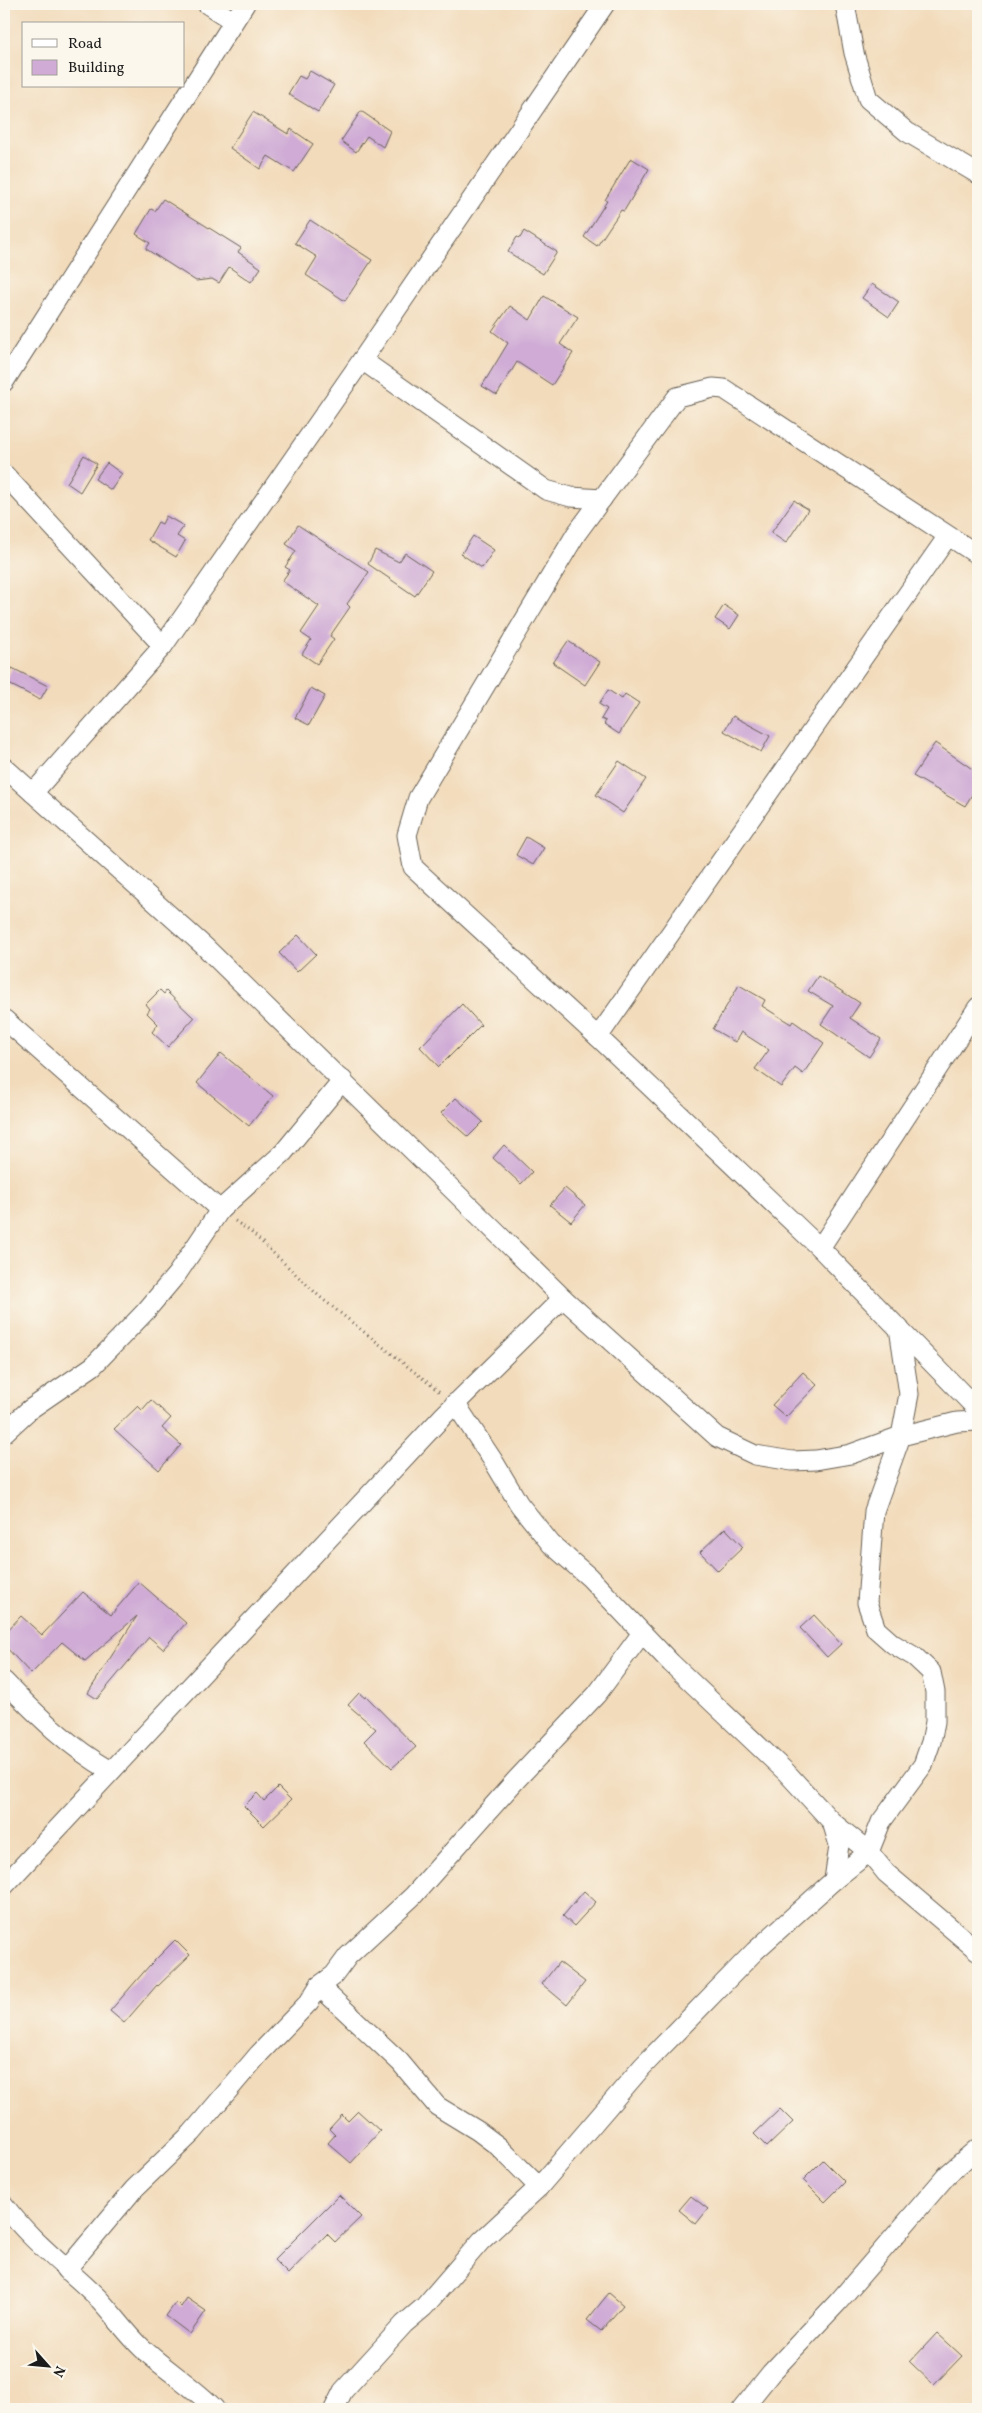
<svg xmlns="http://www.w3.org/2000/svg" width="982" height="2413" font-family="Vollkorn,serif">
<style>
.building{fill:#cfabd5}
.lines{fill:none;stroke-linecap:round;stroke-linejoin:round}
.street-casing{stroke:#675f54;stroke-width:21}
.path{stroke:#675f54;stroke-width:3;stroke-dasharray:1 4;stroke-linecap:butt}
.street{stroke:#fff;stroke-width:19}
</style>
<rect width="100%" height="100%" fill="#fbf7ec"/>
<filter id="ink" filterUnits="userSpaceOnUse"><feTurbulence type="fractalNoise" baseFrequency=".02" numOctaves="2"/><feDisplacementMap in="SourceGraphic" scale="10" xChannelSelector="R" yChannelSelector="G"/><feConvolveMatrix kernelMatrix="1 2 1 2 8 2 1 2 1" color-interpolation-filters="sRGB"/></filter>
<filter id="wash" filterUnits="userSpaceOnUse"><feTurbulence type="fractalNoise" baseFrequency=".0096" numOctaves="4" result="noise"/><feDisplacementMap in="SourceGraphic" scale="20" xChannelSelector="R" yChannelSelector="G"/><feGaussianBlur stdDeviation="1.12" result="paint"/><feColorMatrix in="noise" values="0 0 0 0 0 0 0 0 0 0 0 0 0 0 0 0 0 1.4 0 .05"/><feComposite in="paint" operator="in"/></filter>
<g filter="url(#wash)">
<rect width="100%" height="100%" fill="#f2dbbb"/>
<g id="blocks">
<g class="building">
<polygon points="310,71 334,85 318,112 288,94 299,76 305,79"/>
<polygon points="361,111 390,131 383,147 367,136 356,152 341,141"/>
<polygon points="253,112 288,134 291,129 313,144 294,172 268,156 260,169 230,148"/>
<polygon points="631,158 649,169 624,211 621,210 597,246 584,237 607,201 605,200"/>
<polygon points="163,199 241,248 238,252 261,268 251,282 229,267 219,283 212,279 196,281 146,249 150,243 136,234 151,209 155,211"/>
<polygon points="310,220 372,260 345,301 306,275 317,257 295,243"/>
<polygon points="524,231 557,252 543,274 508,252 517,237 520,238"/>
<polygon points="872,284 899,302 889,317 862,298"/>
<polygon points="544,296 578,317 560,344 573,353 552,385 517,362 497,395 482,386 508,343 492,331 510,306 530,320"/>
<polygon points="84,455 97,464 80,492 67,483"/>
<polygon points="107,463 122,474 111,490 95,479"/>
<polygon points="794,500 808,510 786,543 771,533"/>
<polygon points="166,516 184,526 177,536 185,541 176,557 148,540 158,522 162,524"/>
<polygon points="298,525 369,572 347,604 350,607 330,636 334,639 317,664 302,654 311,640 301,633 319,606 282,581 290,570 285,567 296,551 286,544"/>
<polygon points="473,536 494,550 482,568 461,554"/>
<polygon points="375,550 399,562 405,553 432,571 415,596 368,564"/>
<polygon points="724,605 739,615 730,629 715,619"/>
<polygon points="568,641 600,662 585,685 553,663"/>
<polygon points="12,668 48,686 40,700 5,682"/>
<polygon points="311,688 325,696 309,725 295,718"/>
<polygon points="608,690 622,699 625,694 639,703 619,734 604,724 606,721 601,719 607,709 599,704"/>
<polygon points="733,716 770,736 761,752 724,731"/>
<polygon points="935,743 978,773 978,785 965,806 913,776"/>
<polygon points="619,761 646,779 623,813 596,795"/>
<polygon points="526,837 544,848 533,865 516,855"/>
<polygon points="298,935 316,954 297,972 279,953"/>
<polygon points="818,976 860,1003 850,1018 881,1039 869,1057 821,1024 833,1006 808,991"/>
<polygon points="739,985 765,1000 762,1006 791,1024 793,1021 824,1043 803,1074 795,1068 781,1087 755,1069 769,1050 741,1032 735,1042 713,1029"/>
<polygon points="160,990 164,994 166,991 194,1018 168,1047 152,1032 158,1024 147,1013 150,1009 146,1004"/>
<polygon points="462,1004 481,1025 439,1067 420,1047"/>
<polygon points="221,1053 273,1096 249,1126 197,1083"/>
<polygon points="456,1098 483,1122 468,1137 441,1113"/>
<polygon points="504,1145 532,1172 521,1184 493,1158"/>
<polygon points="565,1188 585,1205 571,1222 550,1205"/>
<polygon points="803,1372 817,1385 786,1417 772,1405"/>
<polygon points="151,1400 171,1418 162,1428 181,1445 159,1470 114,1429 138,1406 142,1410"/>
<polygon points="725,1528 743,1547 718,1571 700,1552"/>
<polygon points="139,1582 186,1623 163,1649 149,1637 97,1699 88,1693 137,1616 85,1661 62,1642 31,1674 4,1645 4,1634 21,1616 42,1635 83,1592 111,1615"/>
<polygon points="814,1615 841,1644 827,1657 800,1628"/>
<polygon points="359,1693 365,1698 366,1696 416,1747 392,1768 364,1741 376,1729 348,1705"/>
<polygon points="278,1787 291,1800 264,1826 244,1806 257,1793 264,1801"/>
<polygon points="584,1891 596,1902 574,1926 563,1916"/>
<polygon points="175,1940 190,1955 158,1986 157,1985 124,2023 110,2011 149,1966"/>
<polygon points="559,1962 585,1982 567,2005 542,1984"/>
<polygon points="780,2109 793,2122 767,2147 754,2134"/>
<polygon points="358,2111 380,2131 351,2163 328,2143 335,2135 329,2129 342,2115 348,2121"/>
<polygon points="823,2160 845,2182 825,2202 803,2180"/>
<polygon points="339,2195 361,2217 335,2242 327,2234 288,2274 274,2260"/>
<polygon points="691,2196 708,2209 696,2224 679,2210"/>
<polygon points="609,2293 623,2305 601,2331 587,2320"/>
<polygon points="187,2298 206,2311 190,2334 166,2316 176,2302 181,2307"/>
<polygon points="937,2333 962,2356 934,2385 910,2362"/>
</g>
</g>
</g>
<g filter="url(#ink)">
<use href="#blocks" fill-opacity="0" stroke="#675f54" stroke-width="1"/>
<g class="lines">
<g class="street-casing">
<g id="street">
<polyline points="207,4 233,21"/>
<polyline points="845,4 854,53 868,99 907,132 978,174"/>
<polyline points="362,360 546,490 571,497 602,499"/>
<polyline points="4,382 245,4"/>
<polyline points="4,474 163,646"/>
<polyline points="978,555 724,389 713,388 677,397 576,534 418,798 407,835 413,867 598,1037 820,1248 978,1410"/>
<polyline points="4,767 204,946 563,1298 717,1437 755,1455 792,1461 816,1460 851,1454 901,1436 957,1422 978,1421"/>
<polyline points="33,793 163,646 362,360 605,4"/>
<polyline points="4,1019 220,1210"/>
<polyline points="598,1037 948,536"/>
<polyline points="820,1248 978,1007"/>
<polyline points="455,1403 494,1462 519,1504 551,1544 589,1577 671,1663 786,1772 832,1822 869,1852 886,1873 978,1951"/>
<polyline points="4,1433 29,1410 93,1366 145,1312 177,1274 220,1210 283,1153 343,1080"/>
<path d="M4,1681C37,1715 69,1747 111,1771"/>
<polyline points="832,1822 839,1845 834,1880"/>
<polyline points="4,1886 444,1415 563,1298"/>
<polyline points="319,1986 400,2062 437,2106 478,2131 498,2146 539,2187"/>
<path d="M4,2205C30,2240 65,2266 96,2296C112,2312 125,2332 142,2348C165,2370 193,2386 215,2409"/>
<polyline points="66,2270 134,2189 192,2133 259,2054 309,2002 319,1986 334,1975 348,1956 413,1896 516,1780 597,1694 642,1633"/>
<polyline points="334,2409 343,2391 404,2324 424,2307 481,2241 539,2187 642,2067 755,1951 834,1880 869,1852 881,1822 923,1765 931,1742 935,1722 935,1692 931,1672 915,1657 893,1644 876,1629 867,1603 874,1511 901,1436 909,1394 899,1328"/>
<polyline points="742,2409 771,2373 838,2302 948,2174 978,2148"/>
</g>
</g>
<polyline class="path" points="235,1221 251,1232 320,1297 441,1393"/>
<use href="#street" class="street"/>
</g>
</g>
<rect width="982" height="2413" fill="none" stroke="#fbf7ec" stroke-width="20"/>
<rect x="22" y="22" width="162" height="65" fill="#fbf7ec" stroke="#a29f99"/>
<rect x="32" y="39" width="25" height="8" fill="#ffffff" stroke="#a29f99"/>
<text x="68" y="48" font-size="15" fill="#1c1c1c">Road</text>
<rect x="32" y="60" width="25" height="15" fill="#cfabd5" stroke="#a29f99"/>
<text x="68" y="72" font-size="15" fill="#1c1c1c">Building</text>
<g transform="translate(48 2366) rotate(117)" stroke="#fbf7ec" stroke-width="4" paint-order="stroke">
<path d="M0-4L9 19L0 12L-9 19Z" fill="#1c1c1c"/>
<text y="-8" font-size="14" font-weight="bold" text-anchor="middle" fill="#1c1c1c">N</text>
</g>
</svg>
